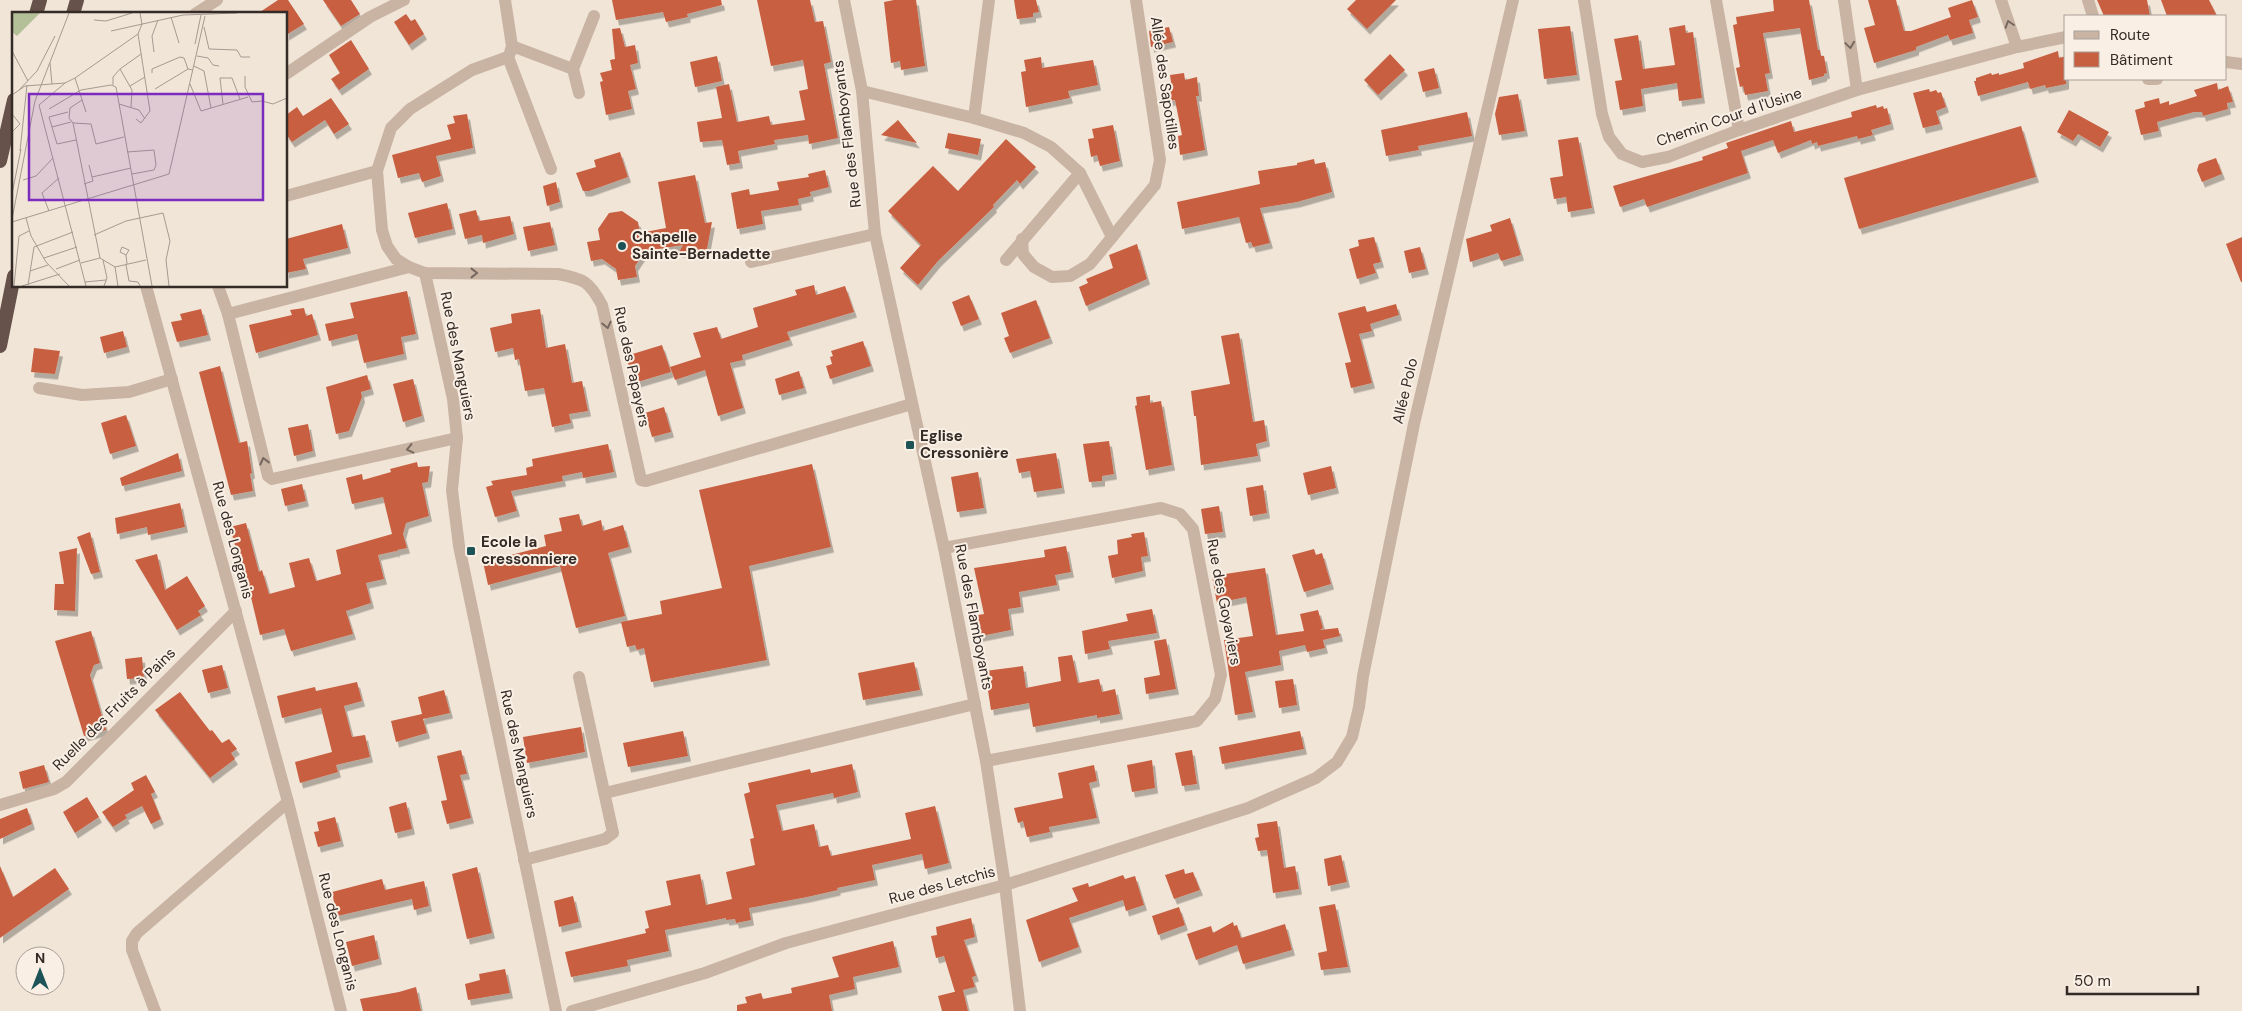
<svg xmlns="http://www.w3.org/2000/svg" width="2242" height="1011" font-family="'DM Sans',sans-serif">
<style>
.building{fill:#c75f41;filter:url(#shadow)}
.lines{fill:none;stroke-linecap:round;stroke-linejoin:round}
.minor{stroke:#c9b4a4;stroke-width:12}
.tertiary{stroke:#c9b4a4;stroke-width:12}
.trunk{stroke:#66524a;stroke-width:14}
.oneway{stroke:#77685f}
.poi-dot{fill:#1c5356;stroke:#f9efe4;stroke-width:2}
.labels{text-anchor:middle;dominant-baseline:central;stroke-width:4;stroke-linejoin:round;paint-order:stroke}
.street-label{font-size:15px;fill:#342a26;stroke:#f9efe4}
.poi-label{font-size:15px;font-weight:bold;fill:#342a26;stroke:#f9efe4;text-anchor:start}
.inset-road{fill:none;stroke:#a59a91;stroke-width:1}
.view{fill:#7b2cbf;fill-opacity:0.15;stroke:#7b2cbf;stroke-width:2.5}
.inset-edge{fill:none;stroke:#342a26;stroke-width:2.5}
</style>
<defs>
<filter id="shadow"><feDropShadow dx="3" dy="5.5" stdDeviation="0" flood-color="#0004"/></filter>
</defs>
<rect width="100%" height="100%" fill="#f1e5d8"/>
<g class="building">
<polygon points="278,0 288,0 304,24 286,35 286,14 257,14"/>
<polygon points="323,0 351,0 360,14 341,26"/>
<polygon points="612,0 721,0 722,5 687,14 688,17 666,22 663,12 616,20"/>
<polygon points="757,0 810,0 815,22 823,21 831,62 824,64 838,138 809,144 808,135 774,140 775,144 738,151 740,163 727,165 722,140 700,142 697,122 722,118 716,87 729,84 737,122 769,116 771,125 805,120 799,91 808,89 803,60 771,66"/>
<polygon points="894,0 916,0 925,66 901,70 900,61 891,63 884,2"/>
<polygon points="1014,0 1036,0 1039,12 1033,13 1033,17 1017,19"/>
<polygon points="1356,0 1396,0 1367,29 1347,9"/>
<polygon points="1773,0 1809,0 1818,50 1820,50 1821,56 1824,56 1827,73 1824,74 1824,76 1809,80 1800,28 1763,33 1770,73 1765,74 1768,91 1745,95 1743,86 1740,87 1736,68 1740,67 1733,25 1737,24 1736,17 1774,11"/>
<polygon points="1868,0 1896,0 1904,31 1911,31 1951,17 1948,8 1972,0 1978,17 1969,20 1973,33 1950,40 1948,35 1916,47 1916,50 1874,63 1864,28 1875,25"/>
<polygon points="2097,0 2147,0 2150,16 2104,16"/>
<polygon points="2161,0 2209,0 2217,16 2167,16"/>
<polygon points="406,14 411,21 415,19 424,34 409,45 394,22"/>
<polygon points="1685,25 1686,33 1693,32 1702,98 1679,101 1677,83 1641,89 1643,106 1620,110 1615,81 1622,80 1614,39 1638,35 1643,69 1675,65 1669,28"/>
<polygon points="1570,26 1577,75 1544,79 1538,29"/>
<polygon points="1169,27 1173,42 1151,47 1149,31"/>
<polygon points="620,28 625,47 635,45 638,63 630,65 636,89 628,91 632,109 606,115 600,82 603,81 600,73 612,70 610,60 615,59 612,29"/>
<polygon points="351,40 369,69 339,90 331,79 340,73 329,55"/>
<polygon points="2058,51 2059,58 2066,56 2066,84 2046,88 2045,85 2030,89 2028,82 1978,96 1974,81 1976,81 1976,78 1991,73 1992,75 1999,73 1999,75 2024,68 2023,63"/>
<polygon points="1390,54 1405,70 1378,95 1364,80"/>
<polygon points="717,56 722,81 695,87 690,62"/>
<polygon points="1041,57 1042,68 1093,60 1098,85 1068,91 1070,98 1026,107 1021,72 1026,71 1024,60"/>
<polygon points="1434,68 1439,88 1423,92 1418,72"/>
<polygon points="1184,73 1185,80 1197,77 1199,96 1196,96 1205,150 1180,155 1178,136 1182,135 1175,100 1166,101 1163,84 1171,82 1170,75"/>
<polygon points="2217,83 2218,90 2228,86 2233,102 2227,103 2228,109 2203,116 2202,112 2194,112 2157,122 2159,131 2141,135 2135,110 2145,107 2144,102 2159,98 2160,104 2169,101 2169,105 2197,96 2194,90"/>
<polygon points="1929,89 1930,92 1936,90 1938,93 1941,92 1946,107 1936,111 1940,124 1923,128 1913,93"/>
<polygon points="1518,94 1525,131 1499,135 1495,114 1499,97"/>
<polygon points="331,98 349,124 334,134 325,120 292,142 286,134 286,115 297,107 303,116"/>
<polygon points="1876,105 1877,108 1883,106 1884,109 1887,108 1891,124 1871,130 1873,135 1858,139 1857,136 1818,146 1817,142 1812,144 1811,140 1778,153 1773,140 1741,151 1748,173 1647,207 1644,199 1620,207 1613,186 1703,160 1702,157 1728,148 1726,143 1791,121 1794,132 1852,117 1851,112"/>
<polygon points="2069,110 2109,132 2100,147 2078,134 2073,141 2057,132"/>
<polygon points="1467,112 1472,136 1418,146 1419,150 1386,156 1381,130"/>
<polygon points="467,114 473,148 436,156 441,176 422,182 419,173 398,178 392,155 451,139 447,125 455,123 453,116"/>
<polygon points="898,120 917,143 881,135"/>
<polygon points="1113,125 1120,161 1100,166 1097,155 1091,157 1088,139 1094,138 1092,129"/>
<polygon points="2021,126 2036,177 1859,229 1844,178"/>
<polygon points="948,133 981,139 978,155 945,148"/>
<polygon points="1578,137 1592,208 1568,212 1566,197 1554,199 1550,178 1563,176 1558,140"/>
<polygon points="1006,139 1036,167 1020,184 1017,180 993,205 994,207 938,261 918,285 900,268 921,245 888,211 933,166 958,191"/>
<polygon points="620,152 628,177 589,191 583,191 576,173 596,167 594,160"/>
<polygon points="2216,158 2222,174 2202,182 2197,170 2199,164"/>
<polygon points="1314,159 1315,164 1325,162 1332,192 1297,202 1260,208 1270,243 1253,247 1251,242 1246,243 1239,217 1182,229 1177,202 1260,184 1258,171 1297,165 1297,163"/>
<polygon points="825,170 829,187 810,192 811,196 798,199 799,205 761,211 763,224 737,229 731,193 749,189 750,195 779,190 777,182 809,177 808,174"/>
<polygon points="695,175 705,223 712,222 707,249 679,252 683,245 645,251 635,266 637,277 618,280 616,269 602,259 591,261 587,242 600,240 598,229 609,213 622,211 638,222 640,233 666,228 658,182"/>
<polygon points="556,182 560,202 547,206 543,186"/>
<polygon points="447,203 453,229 415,238 408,213"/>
<polygon points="476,210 479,221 510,216 514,234 483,243 482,235 465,239 459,214"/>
<polygon points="1510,218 1521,255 1501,261 1498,253 1470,262 1466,239 1492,231 1490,225"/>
<polygon points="550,222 555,245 528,251 523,227"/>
<polygon points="342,224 348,248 303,259 306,269 286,273 286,239"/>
<polygon points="1374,237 1381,262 1373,264 1376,273 1357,279 1349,249 1359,246 1358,240"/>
<polygon points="2242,237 2242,282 2241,282 2226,244"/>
<polygon points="1137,244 1147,279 1086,306 1079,287 1088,283 1086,279 1113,268 1109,255"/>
<polygon points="1420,247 1426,269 1409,273 1404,251"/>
<polygon points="814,285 816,295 845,286 854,312 787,332 790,340 742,355 743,360 730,363 743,408 718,416 705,370 675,380 670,367 701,357 693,333 717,327 721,339 758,327 753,308 797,295 795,290"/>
<polygon points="407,291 416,334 401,337 404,354 364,363 357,334 329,341 325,324 354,318 350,303"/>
<polygon points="969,295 979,319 961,326 952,302"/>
<polygon points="1036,300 1050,338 1010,353 1004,338 1009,336 1001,313"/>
<polygon points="1396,304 1399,315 1370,324 1372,331 1359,334 1372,383 1351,388 1345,363 1351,362 1338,313 1365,306 1367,312"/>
<polygon points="304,308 306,316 312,314 318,335 256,353 249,325 292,315 290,310"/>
<polygon points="201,309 208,335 177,342 171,322 182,320 180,314"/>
<polygon points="540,309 546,348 565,344 572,383 582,381 588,411 569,414 571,423 552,427 544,388 525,391 519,359 515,360 513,348 495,352 490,328 512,323 511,314"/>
<polygon points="123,331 127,347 104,353 100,337"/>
<polygon points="1239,333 1253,422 1264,420 1267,441 1256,444 1258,456 1201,465 1196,416 1194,416 1191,391 1230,384 1221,336"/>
<polygon points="863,341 871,366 830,379 826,366 832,364 830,357 833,356 831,351"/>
<polygon points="662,345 671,372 634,383 626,356"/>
<polygon points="34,348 60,351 55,374 31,372"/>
<polygon points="220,366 239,443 247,441 252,473 250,474 253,491 231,495 199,372"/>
<polygon points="799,371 804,388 779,395 775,379"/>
<polygon points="367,375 371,389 361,392 362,397 349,431 336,434 326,387"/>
<polygon points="413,379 422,416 403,422 393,384"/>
<polygon points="1150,395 1150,403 1161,401 1172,465 1146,470 1135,406 1137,405 1136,397"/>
<polygon points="664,407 671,432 652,437 645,413"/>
<polygon points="126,415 136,446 110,454 101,423"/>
<polygon points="308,424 313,451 294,456 288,428"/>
<polygon points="1109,441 1114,474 1102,476 1102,481 1089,482 1083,444"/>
<polygon points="608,444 614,472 583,478 582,472 562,476 563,481 511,491 517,511 495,517 486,487 493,485 491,481 527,475 526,468 533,466 532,459"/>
<polygon points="178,453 182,471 122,486 120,478"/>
<polygon points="1056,453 1062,488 1034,492 1030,471 1019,473 1016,459"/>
<polygon points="417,462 418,467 430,466 428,482 422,483 429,516 406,523 403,534 407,548 397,550 396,553 396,551 378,555 384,579 366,583 371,603 346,611 353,634 291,651 284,629 260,635 250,593 248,593 230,527 246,523 259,572 262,570 269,594 295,587 289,563 309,558 316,581 341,574 336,550 392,534 383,497 352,504 346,478 362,474 363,480 391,472 390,469"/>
<polygon points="812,464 831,547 749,566 767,660 651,682 644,648 637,650 635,645 627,647 621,622 662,614 660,601 722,588 699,490"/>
<polygon points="1331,466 1336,488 1308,495 1303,473"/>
<polygon points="978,472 984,508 957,512 951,477"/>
<polygon points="302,484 306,501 285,506 281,489"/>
<polygon points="1263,485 1267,513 1250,516 1246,488"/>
<polygon points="180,503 185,527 148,535 147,527 117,534 115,518"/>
<polygon points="1219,506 1223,532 1205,534 1201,509"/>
<polygon points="579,514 582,526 601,520 603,531 623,525 629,547 608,553 625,616 576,628 560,566 488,585 483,562 546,546 544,535 562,531 559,518"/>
<polygon points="90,532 100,572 91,574 77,537"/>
<polygon points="1144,532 1148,556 1141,557 1143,571 1112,578 1108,556 1118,554 1117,540 1132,537 1131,534"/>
<polygon points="1066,546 1071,572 1055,575 1057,585 1019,592 1021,607 1008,609 1011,630 976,637 973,616 984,614 974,568 1045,557 1044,550"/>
<polygon points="77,548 75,611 54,610 55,584 64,584 59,552"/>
<polygon points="1314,549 1316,555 1322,553 1331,584 1304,592 1292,555"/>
<polygon points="157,554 165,590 187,576 205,606 198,611 201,615 177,630 135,560"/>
<polygon points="1265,568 1276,635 1304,631 1300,614 1318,610 1323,628 1320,630 1338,628 1340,636 1323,640 1325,648 1307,652 1305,645 1279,651 1281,665 1245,672 1253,712 1235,715 1224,640 1253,636 1246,597 1217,603 1212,576"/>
<polygon points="1152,609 1157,633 1108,641 1110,649 1085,654 1082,631 1128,621 1126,614"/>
<polygon points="91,631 100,663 94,665 90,675 106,730 84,736 55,641"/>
<polygon points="1166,639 1176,689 1146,694 1144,678 1160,675 1154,641"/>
<polygon points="1072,655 1078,683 1099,679 1102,692 1115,689 1120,714 1097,718 1097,715 1033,727 1029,703 991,710 985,671 1023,666 1026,688 1061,681 1058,657"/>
<polygon points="142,657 144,678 127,679 125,659"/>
<polygon points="914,662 920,690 863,700 858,673"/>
<polygon points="222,665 228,688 208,693 202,670"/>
<polygon points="1293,679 1297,705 1279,708 1275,681"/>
<polygon points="357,682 362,701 344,706 352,737 365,735 370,757 336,765 338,772 300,783 295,762 332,752 321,708 282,718 277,696 315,687 316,691"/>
<polygon points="444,690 450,713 423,719 427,733 396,742 391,721 422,714 418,697"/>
<polygon points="180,692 210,731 212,730 222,743 229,739 237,749 231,753 235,759 210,778 155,710"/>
<polygon points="581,727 585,752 527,763 523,737"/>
<polygon points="683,731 688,756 628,767 623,743"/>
<polygon points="1300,731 1304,749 1222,764 1219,747"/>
<polygon points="461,750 467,774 460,775 471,818 447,824 441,801 447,800 437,756"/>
<polygon points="1192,750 1197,784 1182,786 1175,753"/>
<polygon points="1152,760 1155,788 1132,792 1127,765"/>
<polygon points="852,764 858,792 834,798 833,793 776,805 782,831 814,824 819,847 828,845 831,856 911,839 905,813 935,806 949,863 925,869 922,854 872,865 875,880 837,888 838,890 807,897 749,908 751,920 736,923 735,919 726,920 726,918 665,930 669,951 627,960 628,966 571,977 565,952 646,933 645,929 649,928 645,911 671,905 666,881 700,874 706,905 732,899 726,872 755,865 750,839 754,838 744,794 750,792 748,783 810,769 811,773"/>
<polygon points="44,765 49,782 23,789 19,772"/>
<polygon points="1094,765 1097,781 1089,783 1097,818 1049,827 1050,832 1027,837 1023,821 1018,823 1014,808 1063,798 1058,773"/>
<polygon points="146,775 155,792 151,794 161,819 151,824 142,806 125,815 127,818 113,827 102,812 134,790 131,783"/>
<polygon points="87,797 99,817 75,833 63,812"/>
<polygon points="406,802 412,829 395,833 389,807"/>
<polygon points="27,808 32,824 0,839 0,819"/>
<polygon points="335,817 341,841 318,847 314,832 319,831 317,822"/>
<polygon points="1277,821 1284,868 1295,866 1299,889 1273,893 1267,850 1258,851 1255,838 1259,837 1257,824"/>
<polygon points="1341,855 1347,882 1328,886 1324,859"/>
<polygon points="0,866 13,897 55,868 69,889 0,938"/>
<polygon points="477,867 492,933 467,939 452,874"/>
<polygon points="1184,869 1185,874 1193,872 1200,890 1174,899 1165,875"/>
<polygon points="1123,875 1125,879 1135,876 1144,905 1126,911 1123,900 1069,918 1079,947 1039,962 1026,920 1078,901 1072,888 1088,883 1089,887"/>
<polygon points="382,879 385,890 424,881 429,906 414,910 412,899 337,916 332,892"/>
<polygon points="573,896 579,922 559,927 554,901"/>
<polygon points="1335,904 1348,967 1321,970 1318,953 1327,951 1319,907"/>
<polygon points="1179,907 1185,925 1158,935 1152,916"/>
<polygon points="971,918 975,937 964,940 976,976 972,977 975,987 963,990 968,1011 942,1011 938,996 958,991 955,992 944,956 936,958 931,936 937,935 936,927"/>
<polygon points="1233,922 1234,926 1237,925 1241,938 1285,924 1292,950 1243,964 1237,945 1196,960 1187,934 1211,926 1213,933"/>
<polygon points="374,935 379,959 352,966 346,942"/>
<polygon points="893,941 899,967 853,977 855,989 829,995 832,1011 737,1011 737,1005 747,1003 745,997 761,993 763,999 792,993 791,988 839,977 832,957"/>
<polygon points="505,969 510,993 468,1000 465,984 480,980 479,974"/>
<polygon points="416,987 421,1011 363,1011 360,999 399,992"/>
</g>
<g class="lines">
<g class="minor">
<polyline points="505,0 512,46 510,53"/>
<polyline points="844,0 862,91 875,234 944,548 986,761 1005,885 1020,1011"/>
<polyline points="1584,0 1602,114 1609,137 1622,154 1642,162 1668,157 1739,130 1857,90 2017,47 2066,37"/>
<polyline points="1716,0 1739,130"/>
<polyline points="1844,0 1857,90"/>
<polyline points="2001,0 2017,47"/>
<polyline points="2088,0 2093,16"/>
<polyline points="195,14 217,0"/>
<polyline points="512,46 573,69"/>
<path d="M508,57L472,70L410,109L391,128L377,171L382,230L387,246L396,259L409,267L425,273L558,274C584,279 589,281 602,305L641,480L646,481L912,404"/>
<polyline points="508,57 551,169"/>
<polyline points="2226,62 2242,64"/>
<polyline points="286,74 370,17 404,0"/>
<polyline points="2148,79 2157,79"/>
<polyline points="862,91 974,118 1024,133 1051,147 1080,173 1112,237"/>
<polyline points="579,93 573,69 594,16"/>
<polyline points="974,118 989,0"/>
<polyline points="286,196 377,171"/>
<polyline points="1022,239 1023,254 1034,267 1052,277 1070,276 1090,264 1155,185 1160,160 1136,0"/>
<polyline points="1006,260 1080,173"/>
<polyline points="751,262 875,234"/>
<polyline points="425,273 453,399 457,438 452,490 459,546 556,1011"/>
<polyline points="146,286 288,802 341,1011"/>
<polyline points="218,286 228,314 268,476 272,479 457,438"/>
<polyline points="228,314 409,267"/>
<polyline points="39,388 82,395 129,392 172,379"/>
<polyline points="944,548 1161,508 1180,514 1193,529 1221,675 1215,699 1197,721 986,761"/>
<polyline points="605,793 975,704"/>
<polyline points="0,805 54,789 66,782 236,611"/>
<polyline points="524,860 605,839 613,833 579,677"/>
<polyline points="155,1011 132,950 132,941 137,933 288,802"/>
</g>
<polyline class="tertiary" points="572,1011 705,973 786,943 1005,885 1248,808 1316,778 1337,762 1352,737 1359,707 1363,676 1414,424 1513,0"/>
<g class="trunk">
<polyline points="36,14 40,0"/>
<polyline points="73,14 77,0"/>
<polyline points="0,161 14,100"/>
<polyline points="0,346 14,276"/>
</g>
</g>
<defs><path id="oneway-chevron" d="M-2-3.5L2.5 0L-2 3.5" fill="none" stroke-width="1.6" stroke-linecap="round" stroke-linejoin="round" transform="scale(1.25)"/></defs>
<g class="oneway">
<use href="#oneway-chevron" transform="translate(2009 24) rotate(-108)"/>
<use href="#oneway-chevron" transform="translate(1850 45) rotate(82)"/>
<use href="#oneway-chevron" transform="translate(474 273)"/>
<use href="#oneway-chevron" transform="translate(607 325) rotate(77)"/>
<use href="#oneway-chevron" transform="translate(410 449) rotate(167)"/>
<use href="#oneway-chevron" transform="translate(264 461) rotate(-104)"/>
</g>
<g class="poi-dot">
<circle cx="622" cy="246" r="5"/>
<rect x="905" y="440" width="10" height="10" rx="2.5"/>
<rect x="466" y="546" width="10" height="10" rx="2.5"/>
</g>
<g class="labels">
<g class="street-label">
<text transform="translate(1165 83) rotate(82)">Allée des Sapotilles</text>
<text transform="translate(1729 117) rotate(-19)">Chemin Cour d l'Usine</text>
<text transform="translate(847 134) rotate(-97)">Rue des Flamboyants</text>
<text transform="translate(458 356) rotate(79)">Rue des Manguiers</text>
<text transform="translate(632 367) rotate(78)">Rue des Papayers</text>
<text transform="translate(1405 391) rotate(-77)">Allée Polo</text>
<text transform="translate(233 540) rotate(75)">Rue des Longanis</text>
<text transform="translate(1224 602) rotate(79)">Rue des Goyaviers</text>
<text transform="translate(974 617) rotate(79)">Rue des Flamboyants</text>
<text transform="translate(114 709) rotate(-45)">Ruelle des Fruits à Pains</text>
<text transform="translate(519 754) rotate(78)">Rue des Manguiers</text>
<text transform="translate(942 885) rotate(-15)">Rue des Letchis</text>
<text transform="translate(338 932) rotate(76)">Rue des Longanis</text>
</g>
<g class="poi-label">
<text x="632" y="237">Chapelle<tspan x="632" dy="17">Sainte-Bernadette</tspan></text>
<text x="920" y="436">Eglise<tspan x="920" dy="17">Cressonière</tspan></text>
<text x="481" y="542">Ecole la<tspan x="481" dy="17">cressonniere</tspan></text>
</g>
</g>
<g transform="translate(12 12)">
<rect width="275" height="275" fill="#f1e5d8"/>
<path d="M0,1H28L5,24L0,20Z" fill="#b3c098"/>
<path class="inset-road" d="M159,5L167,31M82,8L94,9L120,1M192,15L197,37L225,38L229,45H238M99,19L171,3L225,1M183,32L189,3M0,39L16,69M142,40L140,24L146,8M185,44L196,46L201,53L207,54M38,51L40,72M182,54L192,59L199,96M108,57L120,78L119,95M140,61V57L168,45L172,46L176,57L181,58M233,64V75L240,90L250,89L261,92L275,86M63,66L74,100M53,71L27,93L74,274M178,72L189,99L236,85M101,73V65L108,57L129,42M118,74L133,65M143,77L176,57M7,78L25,59L43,24M0,83L13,74L53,71L63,66L126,22L130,12L128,1M70,88L58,96L57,106L61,111L88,246M107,92L127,98L133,107M211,92L208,66H220L228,87M37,97L69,78L99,73L104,75L140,274M56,100L37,105L45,132L64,128M0,102L8,112L0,120M124,107L129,111L138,99L126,22M61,111L79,112L84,132L112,125M40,115L59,110M8,139L15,73M115,140L142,138L144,153L142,158L120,162M80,165L119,156M11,168L24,164L41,146M72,172L81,169L77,153M0,182L9,137M37,199L30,181L47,166M14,206L19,224L34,250L57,274M0,207L23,89L57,1M0,210L157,162L193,4M82,223L114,209L151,201L158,229L154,248L157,274M114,243L108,240L110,235L117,238L114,243L115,252M32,246L65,235M88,246L103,255L134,248M91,248L95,266L92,274M69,251L88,246M114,253L117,269L126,270L128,274M103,255L106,274M44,257L68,248M18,259L36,253M73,270L94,268M16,273L22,235L61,220M2,274L7,224L17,219M10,274L48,262"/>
<path class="view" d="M17,82H251V188H17Z"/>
<rect width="275" height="275" class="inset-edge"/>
</g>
<rect x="2064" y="15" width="162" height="65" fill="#f9efe4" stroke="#aaa098"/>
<rect x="2074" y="31" width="25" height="8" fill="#c9b4a4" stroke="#aaa098"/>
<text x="2110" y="40" font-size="15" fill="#342a26">Route</text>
<rect x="2074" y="52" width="25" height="15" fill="#c75f41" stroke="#aaa098"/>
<text x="2110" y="65" font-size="15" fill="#342a26">Bâtiment</text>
<g transform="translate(40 971)"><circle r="24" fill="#f9efe4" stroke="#aaa098"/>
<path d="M0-4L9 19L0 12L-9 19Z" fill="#1c5356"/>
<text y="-8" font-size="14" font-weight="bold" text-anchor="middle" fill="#342a26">N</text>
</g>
<path d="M2067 986v8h131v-8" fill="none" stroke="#342a26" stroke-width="2.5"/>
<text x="2074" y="986" font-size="15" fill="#342a26" stroke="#f9efe4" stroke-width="4" paint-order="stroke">50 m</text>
</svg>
